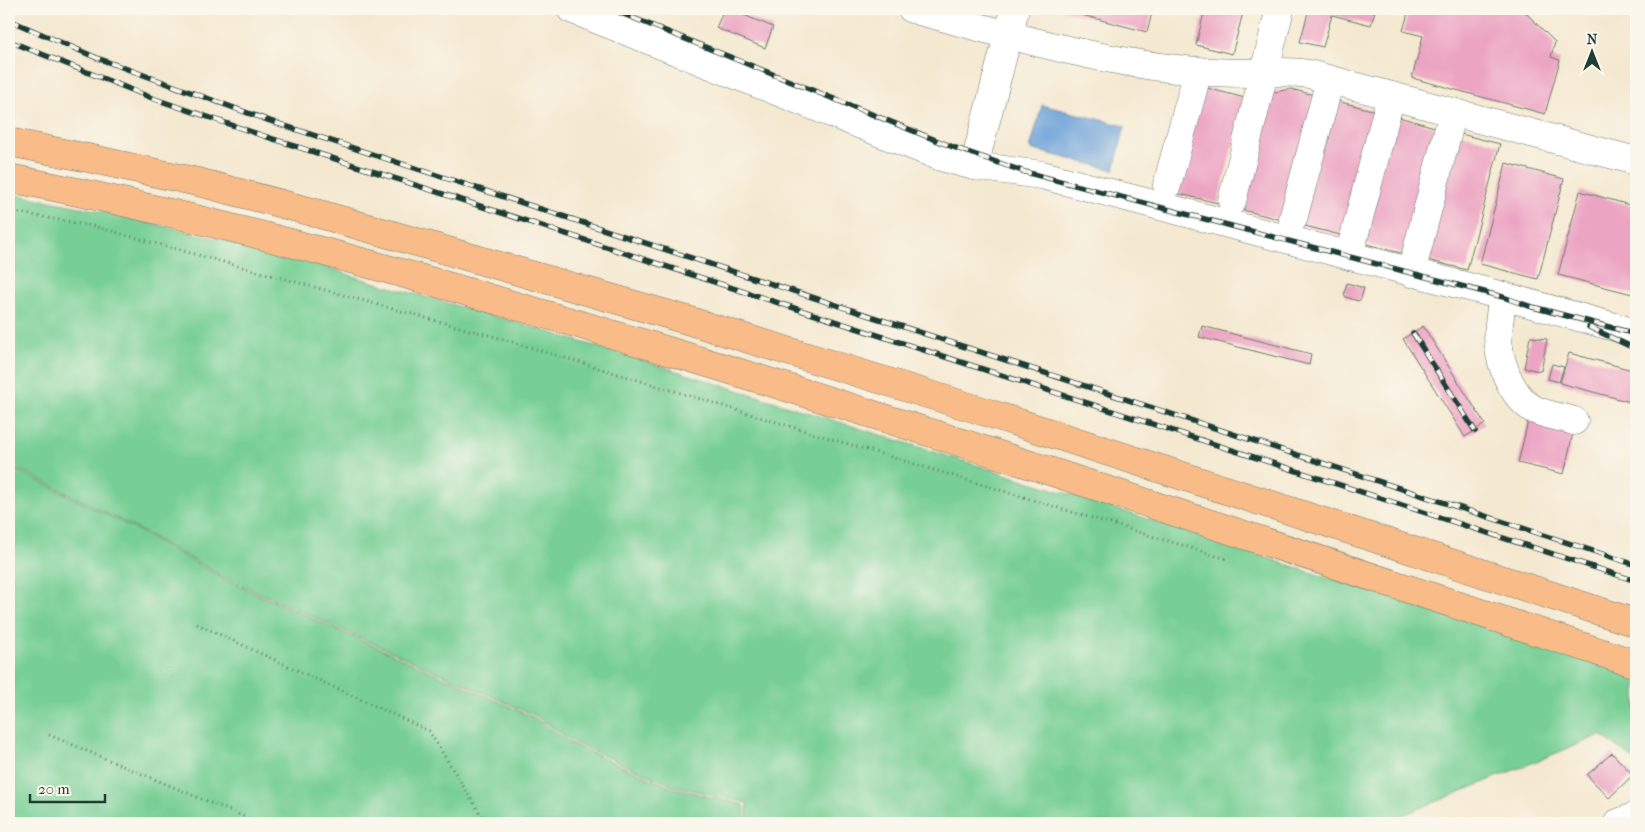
<svg xmlns="http://www.w3.org/2000/svg" width="1645" height="832" font-family="'IM FELL French Canon',serif">
<style>
.green{fill:#77cf95;stroke:#4b8664}
.water{fill:#6ba0d8;stroke:#456e86}
.building{fill:#eca4c3}
.lines{fill:none;stroke-linecap:round;stroke-linejoin:round}
.minor-casing{stroke:#6a796b;stroke-width:29}
.highway-casing{stroke:#6a796b;stroke-width:29}
.path{stroke:#6a796b;stroke-width:3;stroke-dasharray:1 4;stroke-linecap:butt}
.minor{stroke:#fff;stroke-width:28}
.highway{stroke:#f9bc89;stroke-width:28}
.rail-casing{stroke:#1f3d34;stroke-width:5.5}
.rail{stroke:#fbf7ec;stroke-width:4;stroke-dasharray:11;stroke-linecap:butt}
</style>
<rect width="100%" height="100%" fill="#fbf7ec"/>
<filter id="ink" filterUnits="userSpaceOnUse"><feTurbulence type="fractalNoise" baseFrequency=".02" numOctaves="2"/><feDisplacementMap in="SourceGraphic" scale="10" xChannelSelector="R" yChannelSelector="G"/><feConvolveMatrix kernelMatrix="1 2 1 2 8 2 1 2 1" color-interpolation-filters="sRGB"/></filter>
<filter id="wash" filterUnits="userSpaceOnUse"><feTurbulence type="fractalNoise" baseFrequency=".0096" numOctaves="4" result="noise"/><feDisplacementMap in="SourceGraphic" scale="20" xChannelSelector="R" yChannelSelector="G"/><feGaussianBlur stdDeviation="1.12" result="paint"/><feColorMatrix in="noise" values="0 0 0 0 0 0 0 0 0 0 0 0 0 0 0 0 0 1.4 0 .05"/><feComposite in="paint" operator="in"/></filter>
<g filter="url(#wash)">
<rect width="100%" height="100%" fill="#f4e8d0"/>
<g class="green">
<polygon points="9,193 90,209 297,257 355,277 542,330 683,373 1126,512 1389,598 1509,633 1636,679 1636,761 1601,735 1383,823 747,823 747,803 671,785 573,742 536,716 224,577 136,528 9,464"/>
<polygon points="9,466 135,529 224,579 535,718 572,744 670,787 744,805 745,823 9,823"/>
</g>
<polygon class="water" points="1042,105 1125,126 1114,170 1030,149"/>
<g id="blocks">
<g class="building">
<polygon points="724,9 729,9 773,27 765,48 716,28"/>
<polygon points="1059,9 1153,9 1147,32"/>
<polygon points="1205,9 1244,9 1232,54 1196,45"/>
<polygon points="1309,9 1367,9 1375,11 1371,25 1332,15 1323,47 1300,42"/>
<polygon points="1409,9 1522,9 1555,42 1551,57 1560,60 1545,114 1412,78 1423,36 1403,31"/>
<polygon points="1615,9 1636,9 1636,15 1614,9"/>
<polygon points="1203,87 1245,98 1218,203 1175,193"/>
<polygon points="1291,89 1314,95 1282,220 1239,209 1269,93"/>
<polygon points="1333,100 1376,111 1344,236 1301,225"/>
<polygon points="1395,116 1438,128 1405,254 1362,243"/>
<polygon points="1457,133 1500,144 1467,270 1424,259"/>
<polygon points="1506,163 1564,179 1538,279 1480,264"/>
<polygon points="1580,191 1633,206 1636,197 1636,295 1558,275"/>
<polygon points="1347,283 1364,288 1361,299 1358,301 1346,297 1344,294"/>
<polygon points="1202,326 1311,354 1309,365 1199,337"/>
<polygon points="1423,326 1485,424 1465,437 1403,339"/>
<polygon points="1530,337 1547,339 1541,371 1524,368"/>
<polygon points="1569,353 1636,371 1636,393 1634,403 1560,383"/>
<polygon points="1552,364 1564,367 1559,382 1548,379"/>
<polygon points="1529,417 1574,428 1564,474 1518,463"/>
<polygon points="1612,753 1633,775 1609,798 1587,775"/>
</g>
</g>
</g>
<g filter="url(#ink)">
<use href="#blocks" fill-opacity="0" stroke="#6a796b" stroke-width="1"/>
<g class="lines">
<g class="minor-casing">
<g id="minor">
<polyline points="571,9 941,157 974,166"/>
<path d="M912,9C999,32 1086,59 1176,69C1201,72 1227,73 1252,73C1271,72 1290,71 1309,74L1636,161"/>
<polyline points="1015,9 974,166 1042,175 1503,296 1636,333"/>
<polyline points="1167,185 1198,71"/>
<polyline points="1232,201 1280,9"/>
<polyline points="1293,219 1330,80"/>
<polyline points="1349,256 1391,96"/>
<polyline points="1411,273 1453,112"/>
<path d="M1503,296C1501,308 1499,322 1498,334C1498,360 1510,395 1533,409C1545,415 1561,417 1574,421"/>
<polyline points="1618,823 1636,816"/>
</g>
</g>
<g class="highway-casing">
<g id="highway">
<polyline points="9,142 88,158 202,183 316,213 687,320 976,409 1636,623"/>
<path d="M9,178C224,220 435,281 645,344C977,444 1306,556 1636,664"/>
</g>
</g>
<g class="path">
<polyline points="9,211 93,226 506,340 1227,559"/>
<polyline points="197,624 429,731 486,823"/>
<polyline points="49,735 259,823"/>
</g>
<use href="#minor" class="minor"/>
<use href="#highway" class="highway"/>
<g class="rail-casing">
<g id="rail">
<polyline points="611,9 953,147 1025,172 1503,297 1529,306 1636,334"/>
<polyline points="9,20 97,58 270,121 1636,565"/>
<polyline points="9,41 152,98 261,135 1636,581"/>
<polyline points="1589,327 1636,349"/>
<polyline points="1413,333 1475,431"/>
</g>
</g>
<use href="#rail" class="rail"/>
</g>
</g>
<rect width="1645" height="832" fill="none" stroke="#fbf7ec" stroke-width="30"/>
<g transform="translate(1592 52)" stroke="#fbf7ec" stroke-width="4" paint-order="stroke">
<path d="M0-4L9 19L0 12L-9 19Z" fill="#1f3d34"/>
<text y="-8" font-size="14" font-weight="bold" text-anchor="middle" fill="#1f3d34">N</text>
</g>
<path d="M30 794v8h75v-8" fill="none" stroke="#1f3d34" stroke-width="2.5"/>
<text x="38" y="794" font-size="15" fill="#1f3d34" stroke="#fbf7ec" stroke-width="4" paint-order="stroke">20 m</text>
</svg>
